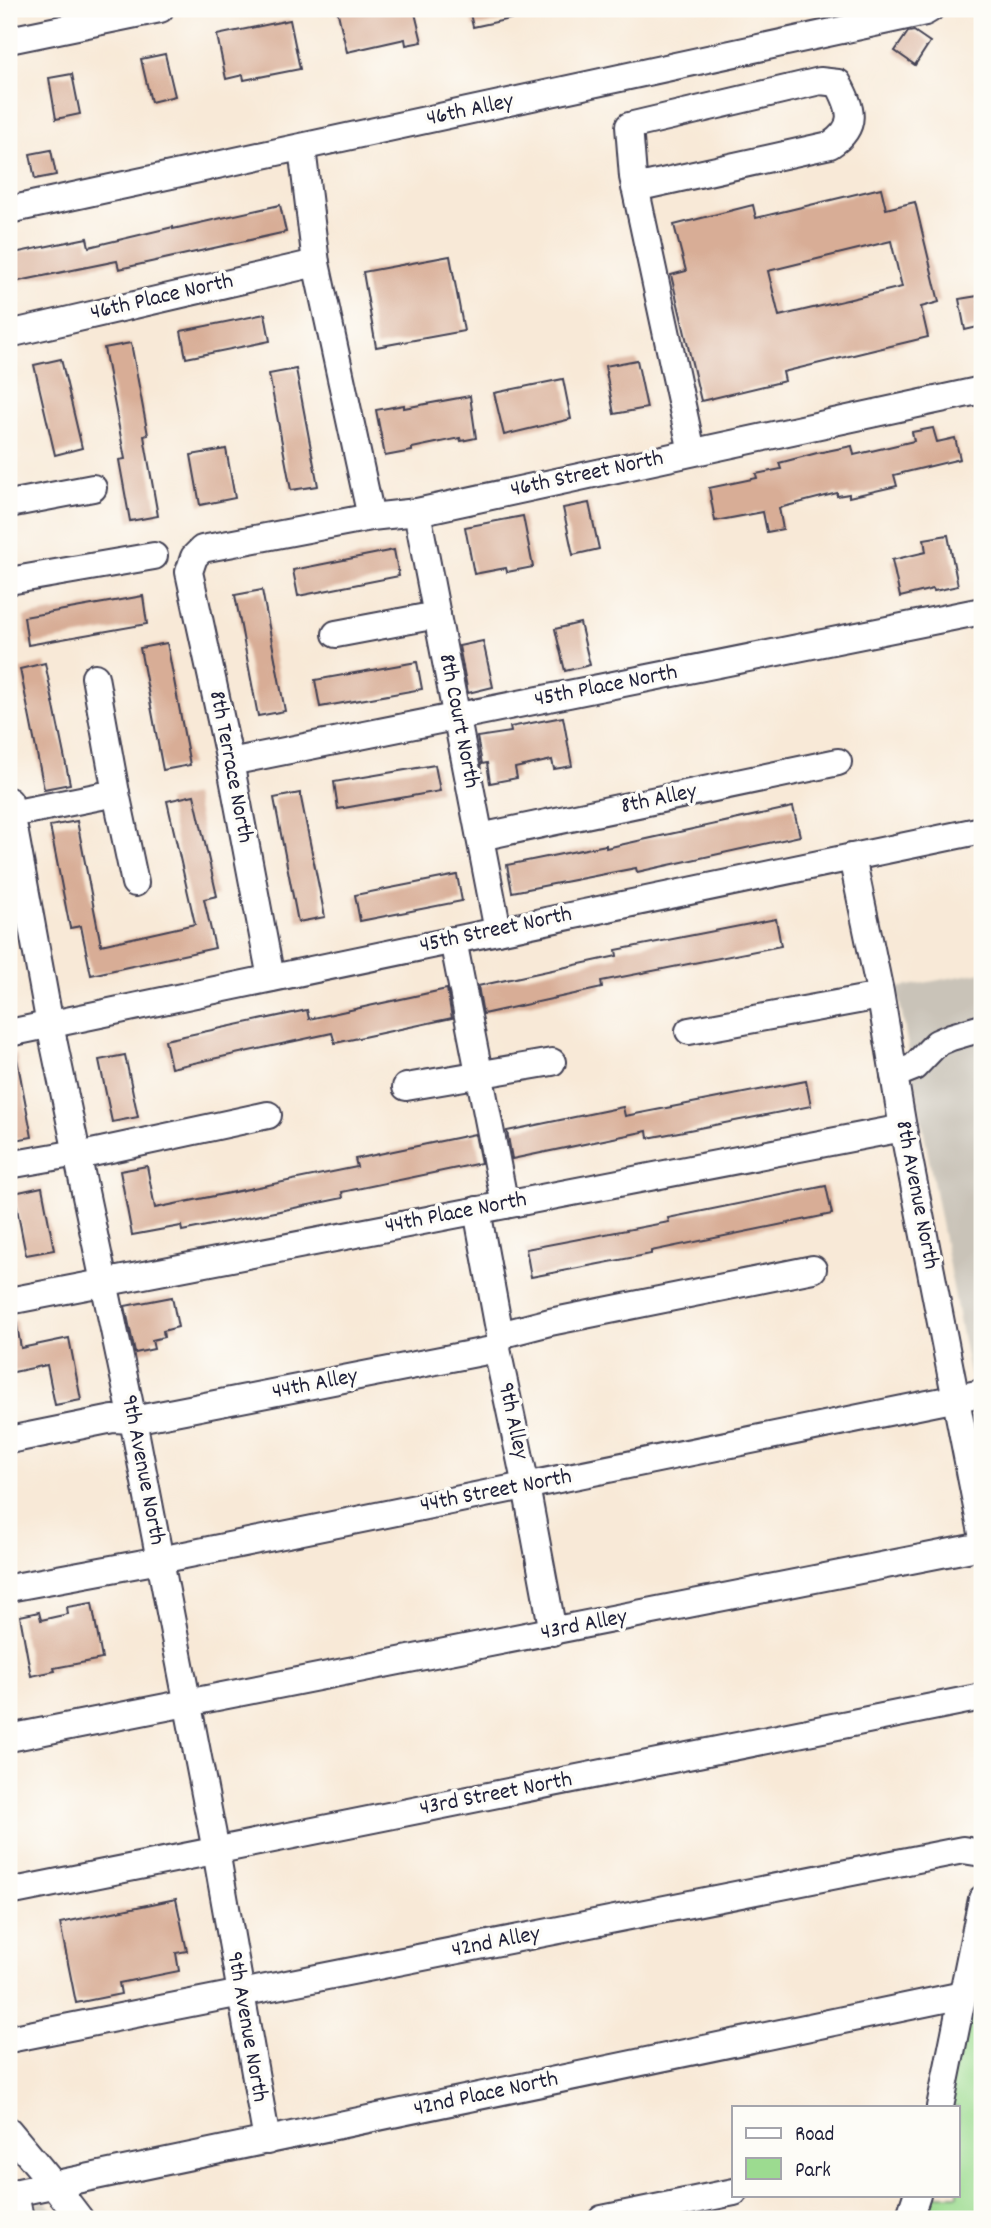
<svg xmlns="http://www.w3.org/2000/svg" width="991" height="2228" font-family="Dekko,sans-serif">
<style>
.industrial{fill:#c9c3b8}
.green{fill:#9cdb90;stroke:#5f7e66;stroke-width:2}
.building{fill:#d8ad96;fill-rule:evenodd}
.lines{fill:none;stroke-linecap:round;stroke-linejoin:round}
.minor-casing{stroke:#424052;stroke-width:30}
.minor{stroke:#fff;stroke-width:26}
.labels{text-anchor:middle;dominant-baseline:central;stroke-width:7;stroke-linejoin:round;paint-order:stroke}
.street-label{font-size:23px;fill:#22223b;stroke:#fdfcf7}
</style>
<rect width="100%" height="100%" fill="#fdfcf7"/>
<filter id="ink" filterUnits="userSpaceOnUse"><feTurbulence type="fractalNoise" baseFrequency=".0143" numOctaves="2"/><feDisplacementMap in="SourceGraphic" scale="14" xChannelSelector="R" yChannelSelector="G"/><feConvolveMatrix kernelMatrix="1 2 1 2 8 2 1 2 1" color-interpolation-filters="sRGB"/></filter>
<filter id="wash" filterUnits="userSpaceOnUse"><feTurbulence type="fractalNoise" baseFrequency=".00686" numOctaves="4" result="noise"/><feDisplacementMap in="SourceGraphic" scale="28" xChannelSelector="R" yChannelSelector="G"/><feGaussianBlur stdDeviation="1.57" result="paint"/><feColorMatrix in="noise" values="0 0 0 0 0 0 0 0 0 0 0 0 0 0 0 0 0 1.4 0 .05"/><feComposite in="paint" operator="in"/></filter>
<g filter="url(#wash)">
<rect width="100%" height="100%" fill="#f8e9d7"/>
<g class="industrial">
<polygon points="982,972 982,1442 897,988"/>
<polygon points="46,2201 61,2219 9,2219 9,2209"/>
</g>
<polygon class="green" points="982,1936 982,2219 920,2219 925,2195 958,2195 958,2107 945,2107"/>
<g id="blocks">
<g class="building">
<polygon points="337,9 414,9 422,42 406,45 405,39 347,52"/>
<polygon points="469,9 527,9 528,15 473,27"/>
<polygon points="290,20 300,69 244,80 243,75 226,79 217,35"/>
<polygon points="914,31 930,42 915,65 895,51 908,32"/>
<polygon points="165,54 175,96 151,102 141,59"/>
<polygon points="72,74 80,114 56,119 49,78"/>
<polygon points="51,150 56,175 35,179 30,154"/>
<path d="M881,188L886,209L915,202L939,302L921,307L928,337L783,372L785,381L701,401L671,275L686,271L674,225L753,205L756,218ZM891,241L902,287L779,316L768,271Z"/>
<polygon points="280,205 286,232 119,269 117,261 9,283 9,254 87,238 89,247 173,227 173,229"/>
<polygon points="450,256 464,331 376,347 363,272"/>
<polygon points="978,296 982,326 965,330 959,299"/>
<polygon points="265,314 270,341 186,358 181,331"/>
<polygon points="131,343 148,435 144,436 158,516 130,521 119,460 125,459 104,348"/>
<polygon points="61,359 82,448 55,455 34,365"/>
<polygon points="637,360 647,408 614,414 605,366"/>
<polygon points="296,369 318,486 291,490 269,374"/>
<polygon points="563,379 571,419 504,435 494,393"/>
<polygon points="470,396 476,438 461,441 460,438 412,448 412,451 385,456 376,410 404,405 404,408"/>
<polygon points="933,428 937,442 955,438 960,459 894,475 897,486 849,497 849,494 837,496 837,493 779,508 783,529 767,532 763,512 715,521 709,488 757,478 756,474 781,469 779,463 817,453 852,446 854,455 914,441 912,432"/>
<polygon points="226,449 235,498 200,505 191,455"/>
<polygon points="589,503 599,549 573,555 563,508"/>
<polygon points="523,516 533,567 507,572 506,568 474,574 465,527"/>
<polygon points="948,535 958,586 934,591 933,589 900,597 892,560 926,552 924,539"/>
<polygon points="394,550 399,576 298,596 293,570"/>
<polygon points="262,590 285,711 258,716 235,595"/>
<polygon points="143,596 147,624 28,645 24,617"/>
<polygon points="580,623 590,665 565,671 555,629"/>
<polygon points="483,641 493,687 468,693 459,646"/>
<polygon points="167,643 190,765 163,770 140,648"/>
<polygon points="417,662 422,689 320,707 315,680"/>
<polygon points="45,663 70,784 44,789 20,669"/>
<polygon points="563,717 572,766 554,769 552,760 515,768 517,778 490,783 487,763 482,764 477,737 511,732 510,727"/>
<polygon points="435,765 440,791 338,809 334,782"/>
<polygon points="300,793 325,917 298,922 274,798"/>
<polygon points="194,795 217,896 204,899 215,948 91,975 81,926 70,928 50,826 77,821 101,945 195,924 167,801"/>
<polygon points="793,807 800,836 637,872 636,868 512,892 507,865 606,845 606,848"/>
<polygon points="457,875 462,901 360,921 355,895"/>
<polygon points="776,919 781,946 601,981 602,988 483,1014 478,986 617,956 616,950"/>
<polygon points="447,989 452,1018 335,1043 332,1033 171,1068 165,1040 307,1010 309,1019"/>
<polygon points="16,1054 32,1137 9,1141 9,1055"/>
<polygon points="125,1055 138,1117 112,1122 99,1060"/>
<polygon points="806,1081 811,1106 648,1138 647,1131 512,1159 507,1131 623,1107 625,1116"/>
<polygon points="475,1134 481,1163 342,1192 343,1198 182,1231 181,1226 132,1235 120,1171 147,1166 155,1208 357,1167 355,1159"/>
<polygon points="826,1186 832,1214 651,1251 651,1254 531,1277 526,1249 669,1222 668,1218"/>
<polygon points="42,1187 54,1250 26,1255 14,1193"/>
<polygon points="172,1297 178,1327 163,1331 164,1337 152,1340 154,1349 135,1353 125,1306"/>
<polygon points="16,1320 21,1348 69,1338 81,1400 55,1405 47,1365 9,1373 9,1321"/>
<polygon points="92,1603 102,1659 54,1668 55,1671 31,1676 20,1616 39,1612 41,1620 68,1614 67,1607"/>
<polygon points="176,1899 187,1951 176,1953 179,1971 119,1983 121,1994 76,2003 60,1923"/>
</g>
</g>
</g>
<g filter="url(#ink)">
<use href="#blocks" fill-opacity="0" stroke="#424052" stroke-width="2"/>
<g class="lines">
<g class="minor-casing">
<g id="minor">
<polyline points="9,40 160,9"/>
<polyline points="302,148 316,263 371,517"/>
<path d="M635,188L830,145C858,127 852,109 838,83L820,81L629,126L633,177L692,452"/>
<polyline points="9,210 925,12 930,9"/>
<polyline points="9,334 316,263"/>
<polyline points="9,504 93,488"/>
<polyline points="417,512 498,931"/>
<polyline points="9,581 154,556"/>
<polyline points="336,634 437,615"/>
<polyline points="230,762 982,611"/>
<polyline points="116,793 135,883"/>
<polyline points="9,801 50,1025 133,1420 216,1851 267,2141"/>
<polyline points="11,814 116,793 95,677"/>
<polyline points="480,837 838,762"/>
<polyline points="852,857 880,992 903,1128 982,1533"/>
<polyline points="453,940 505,1205"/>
<polyline points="271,978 230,762 189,572 194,557 202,549 371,517 417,512 982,390"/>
<polyline points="689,1031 880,996"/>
<polyline points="9,1033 982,830"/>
<polyline points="894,1075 914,1067 937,1043 951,1037 982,1028"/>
<polyline points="406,1087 552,1062"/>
<polyline points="78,1156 268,1115"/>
<polyline points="9,1165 77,1153"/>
<polyline points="477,1210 500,1335 497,1349 526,1486 553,1632"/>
<polyline points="9,1301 903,1128"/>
<polyline points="500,1335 550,1322 813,1269"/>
<polyline points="9,1440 113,1419 133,1420 497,1349"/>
<polyline points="9,1588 160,1560 982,1393"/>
<polyline points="9,1738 982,1546"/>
<polyline points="9,1892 982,1697"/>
<polyline points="9,2039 963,1850 982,1853"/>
<polyline points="940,2107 982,1899"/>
<polyline points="9,2131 54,2185 80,2219"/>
<polyline points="15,2193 20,2219"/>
<polyline points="9,2194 963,1995"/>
<polyline points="602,2219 734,2192"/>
<polyline points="909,2219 917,2195"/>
</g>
</g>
<use href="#minor" class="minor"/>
</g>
</g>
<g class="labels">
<g class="street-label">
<text transform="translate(470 111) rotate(-12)">46th Alley</text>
<text transform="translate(162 298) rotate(-13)">46th Place North</text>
<text transform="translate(587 475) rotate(-12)">46th Street North</text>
<text transform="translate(606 687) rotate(-11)">45th Place North</text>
<text transform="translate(458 721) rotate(79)">8th Court North</text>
<text transform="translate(230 767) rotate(79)">8th Terrace North</text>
<text transform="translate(659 800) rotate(-12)">8th Alley</text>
<text transform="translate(496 931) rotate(-12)">45th Street North</text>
<text transform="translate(916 1195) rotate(79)">8th Avenue North</text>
<text transform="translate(456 1214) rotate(-11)">44th Place North</text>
<text transform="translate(315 1385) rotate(-11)">44th Alley</text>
<text transform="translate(512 1421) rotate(78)">9th Alley</text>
<text transform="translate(142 1470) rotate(79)">9th Avenue North</text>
<text transform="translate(496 1492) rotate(-11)">44th Street North</text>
<text transform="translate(584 1626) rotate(-11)">43rd Alley</text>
<text transform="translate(496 1795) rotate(-11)">43rd Street North</text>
<text transform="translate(496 1943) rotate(-11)">42nd Alley</text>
<text transform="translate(246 2027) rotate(80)">9th Avenue North</text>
<text transform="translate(486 2095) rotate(-12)">42nd Place North</text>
</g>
</g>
<rect width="991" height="2228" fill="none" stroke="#fdfcf7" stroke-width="35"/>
<rect x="732" y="2106" width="228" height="91" fill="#fdfcf7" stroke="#a5a5ac" stroke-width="2"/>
<rect x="746" y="2128" width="35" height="10" fill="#ffffff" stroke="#a5a5ac" stroke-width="2"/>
<text x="795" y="2140" font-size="21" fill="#22223b">Road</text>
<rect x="746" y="2158" width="35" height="21" fill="#9cdb90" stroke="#a5a5ac" stroke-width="2"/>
<text x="795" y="2176" font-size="21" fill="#22223b">Park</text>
</svg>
